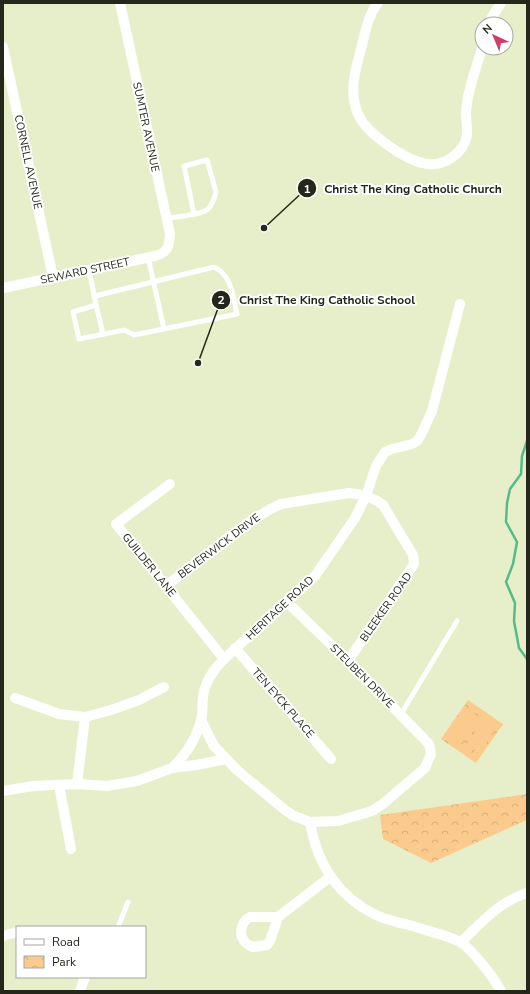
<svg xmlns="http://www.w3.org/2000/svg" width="530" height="994" font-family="'Nunito Sans',sans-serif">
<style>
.park{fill:url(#park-crowns)}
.pitch{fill:#fbcb8e}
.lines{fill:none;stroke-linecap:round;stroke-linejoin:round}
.stream{stroke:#53bc89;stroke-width:2.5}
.service{stroke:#fff;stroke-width:5}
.minor{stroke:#fff;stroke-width:10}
.labels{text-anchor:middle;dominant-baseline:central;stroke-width:4;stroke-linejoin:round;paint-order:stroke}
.street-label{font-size:11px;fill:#242719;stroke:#fff}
.leader{fill:none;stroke:#242719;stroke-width:1.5}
.callout-dot{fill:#242719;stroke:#fff;stroke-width:1.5}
.mark-label{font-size:12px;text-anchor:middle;font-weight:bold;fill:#fff}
.callout-label{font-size:12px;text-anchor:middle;font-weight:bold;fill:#242719;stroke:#fff;stroke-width:4;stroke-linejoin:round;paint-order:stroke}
</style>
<defs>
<pattern id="park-crowns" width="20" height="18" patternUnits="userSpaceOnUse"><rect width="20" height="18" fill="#fbcb8e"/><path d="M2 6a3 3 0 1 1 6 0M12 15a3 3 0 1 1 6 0" fill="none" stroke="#d7ae7a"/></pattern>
</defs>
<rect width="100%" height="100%" fill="#e7efca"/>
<g class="park">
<polygon points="468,700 503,724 476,763 441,739"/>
<polygon points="527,794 527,820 431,863 383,839 380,815"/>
</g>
<g class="pitch">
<polygon points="467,709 479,717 462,743 450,735"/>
<polygon points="484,719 496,728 479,753 466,745"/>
</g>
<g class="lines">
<polyline class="stream" points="527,441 522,456 521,474 510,489 507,503 506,522 517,542 513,564 506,582 515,603 514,621 519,648 527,659"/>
<g class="service">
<path d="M167,218C176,217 197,215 205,211C211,208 215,198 216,192L207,160L184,166L194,214"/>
<polyline points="148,257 164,329"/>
<path d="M89,270L96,305L73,312L79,339L124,330L134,335L237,314C233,297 232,275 214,267L95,296"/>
<polyline points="96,305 103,334"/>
<polyline points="401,714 457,621"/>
<polyline points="118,927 128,902"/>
</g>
<g class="minor">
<path d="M378,3C368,15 366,30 362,45C356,68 348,91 358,114C366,133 407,162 428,164C442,166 456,157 463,146C470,135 466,124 466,113C467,91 476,69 482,48"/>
<polyline points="489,24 492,17 501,3"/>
<polyline points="3,47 53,277"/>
<path d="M3,288L155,256C168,252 169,248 170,234L120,3"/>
<polyline points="170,484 116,524 224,659"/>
<path d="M166,586L246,524L269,510L281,504L349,493C362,494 373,497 383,505L413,555L414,564L348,661"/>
<polyline points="235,648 331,759"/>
<polyline points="15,698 59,714 85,717 111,710 139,700 164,687"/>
<polyline points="201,720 214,746 238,771 285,810 294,816 310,822 338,821 372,811 384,803 425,768 431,754 429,744 348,661 287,602"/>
<path d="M172,768C186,754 195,741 201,721C203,713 202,704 203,696C205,682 214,669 224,659L315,576L355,518L366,496L376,466L385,452L392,449L412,444L417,441L421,435L432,411L460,304"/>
<polyline points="77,784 85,717"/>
<polyline points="59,785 71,849"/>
<polyline points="3,791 33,786 77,784 107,786 137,781 172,768 196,765 226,759"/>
<path d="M310,822C317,864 337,896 376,915C388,921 403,923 416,927C430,932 447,935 460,942C472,949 494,978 501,991"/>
<path d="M250,917H278L270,941L267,945L253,947C251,946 246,944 245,942C238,934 241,922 250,917Z"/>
<polyline points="278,917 330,877"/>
<polyline points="3,936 17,932"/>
<path d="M461,942C481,923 500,901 527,893"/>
<polyline points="80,991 85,977"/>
</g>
</g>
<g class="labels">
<g class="street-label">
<text transform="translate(146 127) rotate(78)">SUMTER AVENUE</text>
<text transform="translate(28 162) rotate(78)">CORNELL AVENUE</text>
<text transform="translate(85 271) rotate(-12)">SEWARD STREET</text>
<text transform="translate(219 546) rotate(-37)">BEVERWICK DRIVE</text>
<text transform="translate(149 565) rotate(51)">GUILDER LANE</text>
<text transform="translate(386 607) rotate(-55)">BLEEKER ROAD</text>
<text transform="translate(280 608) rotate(-43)">HERITAGE ROAD</text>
<text transform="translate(362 676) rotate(45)">STEUBEN DRIVE</text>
<text transform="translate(283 703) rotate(49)">TEN EYCK PLACE</text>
</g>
</g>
<path class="leader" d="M264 228L307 188M198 363L221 300"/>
<g class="callout-dot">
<circle cx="264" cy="228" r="4"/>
<circle cx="198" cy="363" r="4"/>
<circle cx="307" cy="188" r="10"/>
<circle cx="221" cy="300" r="10"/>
</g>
<g class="mark-label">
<text x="307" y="193">1</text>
<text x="221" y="304">2</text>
</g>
<g class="callout-label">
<text x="413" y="193">Christ The King Catholic Church</text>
<text x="327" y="304">Christ The King Catholic School</text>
</g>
<rect width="530" height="994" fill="none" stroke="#242719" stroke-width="8"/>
<rect x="16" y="926" width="130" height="52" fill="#ffffff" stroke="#a7a9a3"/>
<rect x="24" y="939" width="20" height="6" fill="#ffffff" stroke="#a7a9a3"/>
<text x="52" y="946" font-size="12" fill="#242719">Road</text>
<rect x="24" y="956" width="20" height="12" fill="url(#park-crowns)" stroke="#a7a9a3"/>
<text x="52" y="966" font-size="12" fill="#242719">Park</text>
<g transform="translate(494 36) rotate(316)"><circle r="19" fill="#ffffff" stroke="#a7a9a3"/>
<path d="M0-3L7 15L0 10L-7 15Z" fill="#cd3e66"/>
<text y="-6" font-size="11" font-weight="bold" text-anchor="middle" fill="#242719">N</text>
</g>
</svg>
